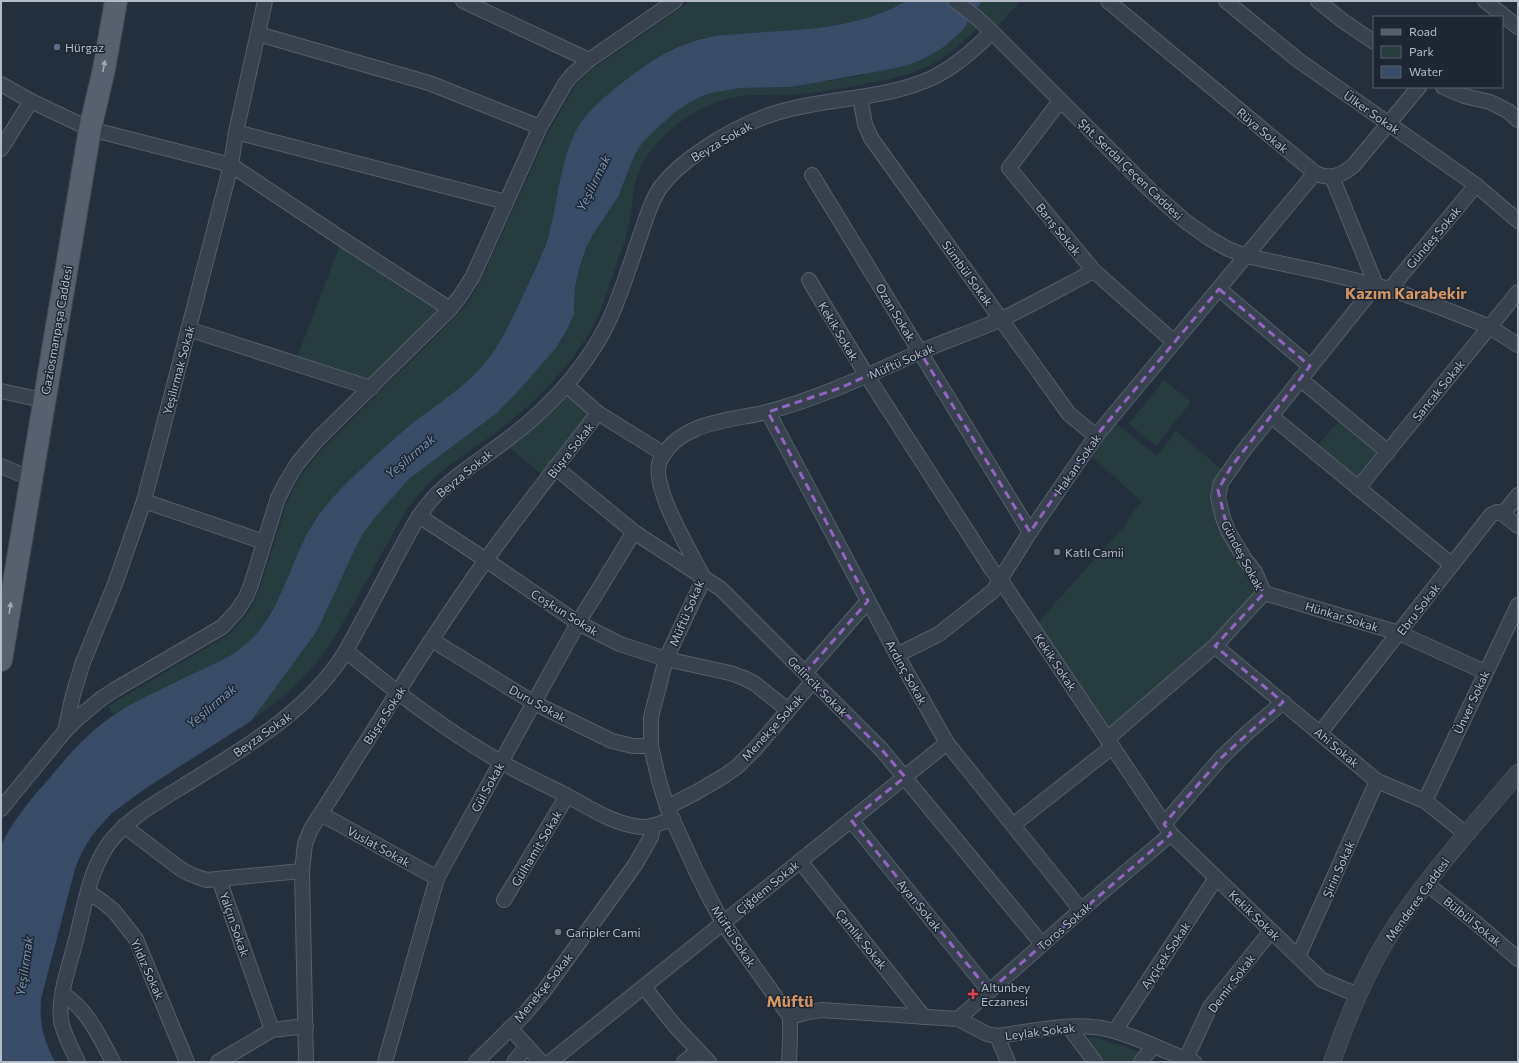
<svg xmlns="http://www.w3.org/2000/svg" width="1519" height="1063" font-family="Commissioner,sans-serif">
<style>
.green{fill:#263c3f}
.water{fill:#394c67}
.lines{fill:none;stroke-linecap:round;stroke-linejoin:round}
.minor-casing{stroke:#565f6c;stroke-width:16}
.tertiary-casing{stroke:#565f6c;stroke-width:18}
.primary-casing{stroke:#414a57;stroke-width:24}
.minor{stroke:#38414e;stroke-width:14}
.tertiary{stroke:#38414e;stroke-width:17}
.primary{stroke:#56606e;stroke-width:22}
.oneway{fill:#a1aab7}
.marked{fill:none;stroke:#9266c3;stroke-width:3;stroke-dasharray:8 5;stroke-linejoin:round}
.service-dot{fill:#5c6f8a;stroke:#1d2633;stroke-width:1.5}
.worship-dot{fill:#6b7280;stroke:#1d2633;stroke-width:1.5}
.health-dot{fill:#e0444e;stroke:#1d2633;stroke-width:1.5}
.labels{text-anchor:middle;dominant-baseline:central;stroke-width:3;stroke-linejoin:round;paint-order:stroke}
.poi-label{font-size:12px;fill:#b4bcc9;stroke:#1d2633;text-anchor:start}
.street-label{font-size:12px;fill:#b4bcc9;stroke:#1d2633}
.water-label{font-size:13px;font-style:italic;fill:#7c92b1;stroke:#1d2633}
.district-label{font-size:16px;font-weight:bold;fill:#d59563;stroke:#1d2633}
</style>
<rect width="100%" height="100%" fill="#242f3e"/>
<g class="green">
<path d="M691,1H906C862,27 800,30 749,34C736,35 721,35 707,37C675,43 652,61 627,80C611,92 595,105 582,120L549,233L541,256L501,341L483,366L456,391L408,426L352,478L323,509L313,522L280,596L262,626L250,641L239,650L223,659L145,697L113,714L108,706L228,635L245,617L254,602L260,588L287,502L296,484L305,470L325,446L457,315L469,301L481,280L549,131L573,90L578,82L594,68Z"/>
<path d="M983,1H1021L992,32L982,23C966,40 949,56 928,66C904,78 875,82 849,87C830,90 811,94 792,95C781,96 770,95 759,95C732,95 707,103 686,118C661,135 639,159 634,189C632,203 632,216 628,230C625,243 619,256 615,269C608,291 601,313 589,333C568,369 538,399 507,424C485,441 462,455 440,473C428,483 417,496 407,509L332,642C310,674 283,699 251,721L317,631L355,549L364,532L378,514L409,479L497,413L522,387L561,341L571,322L575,302V287L579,269L586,248L592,236L618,197L635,154L643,142L654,131L675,112L689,103L700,97L715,92L740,88L790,87L808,84L857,76L923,59L941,49L958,35L967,25L968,19L974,11Z"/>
<polygon points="342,239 450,309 371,388 295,363"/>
<polygon points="1164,380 1191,402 1156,446 1129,424"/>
<polygon points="566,385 598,413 547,479 503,442"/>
<polygon points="1344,415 1388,452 1358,488 1313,451"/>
<polygon points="1110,419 1157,456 1176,431 1226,473 1218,497 1264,593 1107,739 1033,628 1128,522 1126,520 1142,502 1086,451"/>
<polygon points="1092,1037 1101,1039 1142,1053 1135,1062 1104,1062 1086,1041 1088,1038"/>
</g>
<path class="water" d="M906,1H983L974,11L968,19L967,25L958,35L941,49L923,59L908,65L886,70L808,84L790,87L740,88L715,92L700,97L689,103L675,112L654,131L643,142L635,154L618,197L592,236L586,248L579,269L575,287L574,314L567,330L555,349L522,387L497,413L409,479L378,514L364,532L355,549L317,631L251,721L146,788L112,813L93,834L82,852L75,869L41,999C39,1024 44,1040 55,1062H1V845C13,821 29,801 47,781C76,746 99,720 141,699C162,688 185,678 207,667C218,662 231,656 241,648C287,613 289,549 325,507C340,488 358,472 376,455C388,445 399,434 411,424C439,403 470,384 491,355C505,336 514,313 525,291C534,271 545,251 550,230C559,194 561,154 581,122C592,106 619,85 635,73C656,57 679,44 705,38C724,34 745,34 765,32C810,30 866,25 906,1Z"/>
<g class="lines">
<g class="minor-casing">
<g id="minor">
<polyline points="463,1 589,60"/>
<polyline points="955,1 976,17 992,32 1153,193 1185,221 1209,238 1228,249 1246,256 1326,273 1390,289 1442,308 1490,327 1518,345"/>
<path d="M1108,1L1315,173C1329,180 1341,176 1353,166L1419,87"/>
<polyline points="1226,1 1298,60 1476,185 1518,221"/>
<polyline points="1318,1 1343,21 1374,42"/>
<polyline points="1485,1 1518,27"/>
<polyline points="258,34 429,83 540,127"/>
<polyline points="1,84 31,101 90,129 231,165 342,239 450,309"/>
<polyline points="1443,87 1464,96 1490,102 1508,111 1518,120"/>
<polyline points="860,97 865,124 871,138 1069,414 1096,436"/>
<polyline points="1060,101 1009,168 1094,271 1174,342"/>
<polyline points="236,132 506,202"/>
<polyline points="1,149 31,101"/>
<polyline points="812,175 1030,532"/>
<polyline points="809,280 867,376 992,570 1000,579 1171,834 1322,980 1358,995"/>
<polyline points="1219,289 1310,366"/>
<polyline points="1390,289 1476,185"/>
<polyline points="188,329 371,388"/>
<polyline points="1300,379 1388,452"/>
<polyline points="566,385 598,413 664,454"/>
<polyline points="1,391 33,398"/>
<polyline points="768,412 897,655 947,743 1081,910"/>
<polyline points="1271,416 1452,565"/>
<polyline points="1,466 20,474"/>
<polyline points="555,467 634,532 721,589 882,750 1042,944"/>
<polyline points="1358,488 1518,292"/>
<polyline points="144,501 264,542"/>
<polyline points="1503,514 1518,526"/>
<polyline points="419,516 486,560 578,623 620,644 666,659 730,673 744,678 754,683 788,710"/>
<polyline points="1264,593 1255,572 1244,558 1228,531 1223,518 1218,497 1221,483 1244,450 1376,285 1332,177"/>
<polyline points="1264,593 1399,633 1485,672"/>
<polyline points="432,640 534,703 612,741 633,746 651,746"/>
<polyline points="1215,646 1377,781 1425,801 1466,834"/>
<path d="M346,651C395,691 446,731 501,762C522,774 544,784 566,795C590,808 613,824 641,827C651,828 663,822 673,819"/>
<polyline points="897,655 939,634 993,591 1030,532 1096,436 1315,173"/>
<polyline points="805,673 868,601"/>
<polyline points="65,731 73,695 83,662 115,584 144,501 231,165 236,132 265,1"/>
<polyline points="1320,733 1491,515 1497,512 1503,514 1518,495"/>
<polyline points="1107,739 1215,646 1264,593"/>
<polyline points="1425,801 1518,605"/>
<polyline points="667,807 695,793 724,776 738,766 756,748 813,681"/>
<polyline points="1,809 65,731 78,718 102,698 116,689 222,627 237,611 246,597 251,585 278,498 288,479 297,464 318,439 450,309 461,295 473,276 540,127 565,84 571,76 589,60 675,1"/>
<polyline points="321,814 437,878"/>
<polyline points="851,820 989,991"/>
<polyline points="1164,824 1221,758 1247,733 1283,702"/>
<polyline points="1013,825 1112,747"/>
<path d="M124,826L178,867C187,874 196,877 207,880L302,871"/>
<polyline points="800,861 924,1017"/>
<polyline points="219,879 272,1030"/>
<polyline points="1427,884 1475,922 1518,959"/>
<polyline points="88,892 103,902 114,911 136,939 187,1062"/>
<polyline points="504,900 567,796"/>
<polyline points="1298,957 1377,781"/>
<polyline points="644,987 675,1026 709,1062"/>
<path d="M63,994C88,1010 99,1036 113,1062"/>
<path d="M790,1017L805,1013L821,1010L958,1019L987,1034L997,1036C1029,1032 1071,1022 1101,1028C1131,1033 1165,1052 1194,1062"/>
<polyline points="958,1019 1081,910 1171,834"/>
<polyline points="1069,1027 1095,1062"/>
<polyline points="510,1028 541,1062"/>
<polyline points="1115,1031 1216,878"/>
<polyline points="997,1036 1008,1062"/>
<polyline points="1186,1059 1210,1007 1271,931"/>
<path d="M78,1062C72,1049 63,1034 61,1020C58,995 70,964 76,940C84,908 89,873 107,846C125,820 154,804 180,788C242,749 307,714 346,651C362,621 378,592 393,563C406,540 416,517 433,498C454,476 480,460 504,442C539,416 572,383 595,346C616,313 627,273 640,236C646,220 650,202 660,188C671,173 687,160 702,150C725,134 752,120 779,112C829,97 884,100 932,78C955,67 974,50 992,32"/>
<polyline points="218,1062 272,1030 306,1026"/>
<path d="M306,1062L302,871L305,844L311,829C369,739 424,647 486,560C522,510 560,462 598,413"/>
<polyline points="385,1062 437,878 578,623 634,532"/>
<polyline points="476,1062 523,1016 544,991 635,865 651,837 653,826"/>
<polyline points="514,1062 527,1046"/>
<polyline points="550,1062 947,743"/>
<polyline points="684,1062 698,1051"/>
<path d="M789,1062L790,1039V1017L723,923L710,899L696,871L667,807L659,781L651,746V717L666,659L704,578C692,555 649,484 660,461C679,421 730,421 767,412C820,398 870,374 920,352C947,340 975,331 1002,319C1033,304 1063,287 1094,271"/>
<polyline points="1141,1062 1153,1046"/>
</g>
</g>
<g class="tertiary-casing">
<path id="tertiary" d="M1332,1062C1349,1014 1368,967 1396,925C1432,871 1476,823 1518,773"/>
</g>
<g class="primary-casing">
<polyline id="primary" points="1,660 90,129 104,69 116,1"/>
</g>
<use href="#minor" class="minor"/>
<use href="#tertiary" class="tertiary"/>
<use href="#primary" class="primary"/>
</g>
<defs><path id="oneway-solid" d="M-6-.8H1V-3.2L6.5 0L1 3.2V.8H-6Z"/></defs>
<g class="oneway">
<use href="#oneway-solid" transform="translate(104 66) rotate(-79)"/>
<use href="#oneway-solid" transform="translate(10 608) rotate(-81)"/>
</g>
<path class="marked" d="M1219,289L1310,366L1231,467L1218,490L1228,531L1264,593L1215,646L1283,702L1221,758L1164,824L1171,834L989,991L851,820L905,777L882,750L805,673L868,601L768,412L840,388L920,352L1030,532L1096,436Z"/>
<circle class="service-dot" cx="57" cy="47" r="4"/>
<g class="worship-dot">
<circle cx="1057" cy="552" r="4"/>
<circle cx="558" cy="932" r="4"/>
</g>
<path class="health-dot" d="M971 988h4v4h4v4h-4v4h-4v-4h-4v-4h4z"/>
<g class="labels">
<g class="poi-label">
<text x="65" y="47">Hürgaz</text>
<text x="1065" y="552">Katlı Camii</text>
<text x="566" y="932">Garipler Cami</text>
<text x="981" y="987">Altunbey<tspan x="981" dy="14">Eczanesi</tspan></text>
</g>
<g class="street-label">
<text transform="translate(1372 112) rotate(35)">Ülker Sokak</text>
<text transform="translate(1263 130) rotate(40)">Rüya Sokak</text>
<text transform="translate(721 141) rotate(-30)">Beyza Sokak</text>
<text transform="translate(1131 169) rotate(44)">Şht. Serdal Çeçen Caddesi</text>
<text transform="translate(1059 229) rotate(51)">Barış Sokak</text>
<text transform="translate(1433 237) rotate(-50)">Gündeş Sokak</text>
<text transform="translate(968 273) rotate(54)">Sümbül Sokak</text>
<text transform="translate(896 312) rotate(59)">Ozan Sokak</text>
<text transform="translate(56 330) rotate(-80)">Gaziosmanpaşa Caddesi</text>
<text transform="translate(839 331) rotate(59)">Kekik Sokak</text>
<text transform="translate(901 361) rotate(-24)">Müftü Sokak</text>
<text transform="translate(178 370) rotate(-75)">Yeşilırmak Sokak</text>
<text transform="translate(1438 390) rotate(-51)">Sancak Sokak</text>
<text transform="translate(570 450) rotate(-52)">Büşra Sokak</text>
<text transform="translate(1077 464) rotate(-55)">Hakan Sokak</text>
<text transform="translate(464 473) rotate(-39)">Beyza Sokak</text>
<text transform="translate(1243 555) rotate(62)">Gündeş Sokak</text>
<text transform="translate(1418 609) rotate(-52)">Ebru Sokak</text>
<text transform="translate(565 612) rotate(32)">Coşkun Sokak</text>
<text transform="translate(686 613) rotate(-67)">Müftü Sokak</text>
<text transform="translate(1342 616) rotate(17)">Hünkar Sokak</text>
<text transform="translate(1056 662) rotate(56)">Kekik Sokak</text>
<text transform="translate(907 672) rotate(61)">Ardınç Sokak</text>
<text transform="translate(818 686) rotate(45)">Gelincik Sokak</text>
<text transform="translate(1471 702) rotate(-65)">Ünver Sokak</text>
<text transform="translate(538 703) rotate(29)">Duru Sokak</text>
<text transform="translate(384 715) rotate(-57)">Büşra Sokak</text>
<text transform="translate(772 727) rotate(-48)">Menekşe Sokak</text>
<text transform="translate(262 734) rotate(-35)">Beyza Sokak</text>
<text transform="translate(1337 747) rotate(40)">Ahi Sokak</text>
<text transform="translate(487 787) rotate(-61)">Gül Sokak</text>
<text transform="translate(379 846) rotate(29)">Vuslat Sokak</text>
<text transform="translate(536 848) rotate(-59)">Gülhamit Sokak</text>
<text transform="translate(1338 869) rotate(-66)">Şirin Sokak</text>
<text transform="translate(767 887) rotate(-39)">Çiğdem Sokak</text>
<text transform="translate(1417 899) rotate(-54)">Menderes Caddesi</text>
<text transform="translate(920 905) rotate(51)">Ayan Sokak</text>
<text transform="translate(1255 915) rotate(44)">Kekik Sokak</text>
<text transform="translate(1473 921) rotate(39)">Bülbül Sokak</text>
<text transform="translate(235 924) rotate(71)">Yalçın Sokak</text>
<text transform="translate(1064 926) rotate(-41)">Toros Sokak</text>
<text transform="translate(734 936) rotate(57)">Müftü Sokak</text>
<text transform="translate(862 939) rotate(51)">Çamlık Sokak</text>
<text transform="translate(1165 955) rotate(-56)">Ayçiçek Sokak</text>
<text transform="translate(148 969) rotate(66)">Yıldız Sokak</text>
<text transform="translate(1231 983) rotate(-53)">Demir Sokak</text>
<text transform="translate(543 987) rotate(-51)">Menekşe Sokak</text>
<text transform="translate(1040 1031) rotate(-7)">Leylak Sokak</text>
</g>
<g class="water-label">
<text transform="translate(593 183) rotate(-64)">Yeşilırmak</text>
<text transform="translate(410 456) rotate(-40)">Yeşilırmak</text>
<text transform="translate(211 706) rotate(-40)">Yeşilırmak</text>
<text transform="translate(24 966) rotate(-82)">Yeşilırmak</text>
</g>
<g class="district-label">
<text x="1406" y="292">Kazım Karabekir</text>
<text x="790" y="1000">Müftü</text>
</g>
</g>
<rect width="1519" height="1063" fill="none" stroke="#b4bcc9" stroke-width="4"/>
<rect x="1373" y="16" width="130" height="72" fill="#1d2633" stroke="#59626f"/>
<rect x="1381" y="29" width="20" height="6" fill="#56606e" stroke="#59626f"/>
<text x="1409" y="36" font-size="12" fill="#b4bcc9">Road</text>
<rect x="1381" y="46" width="20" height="12" fill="#263c3f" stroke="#59626f"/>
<text x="1409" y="56" font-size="12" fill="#b4bcc9">Park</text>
<rect x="1381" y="66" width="20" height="12" fill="#394c67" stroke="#59626f"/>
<text x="1409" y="76" font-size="12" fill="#b4bcc9">Water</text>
</svg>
